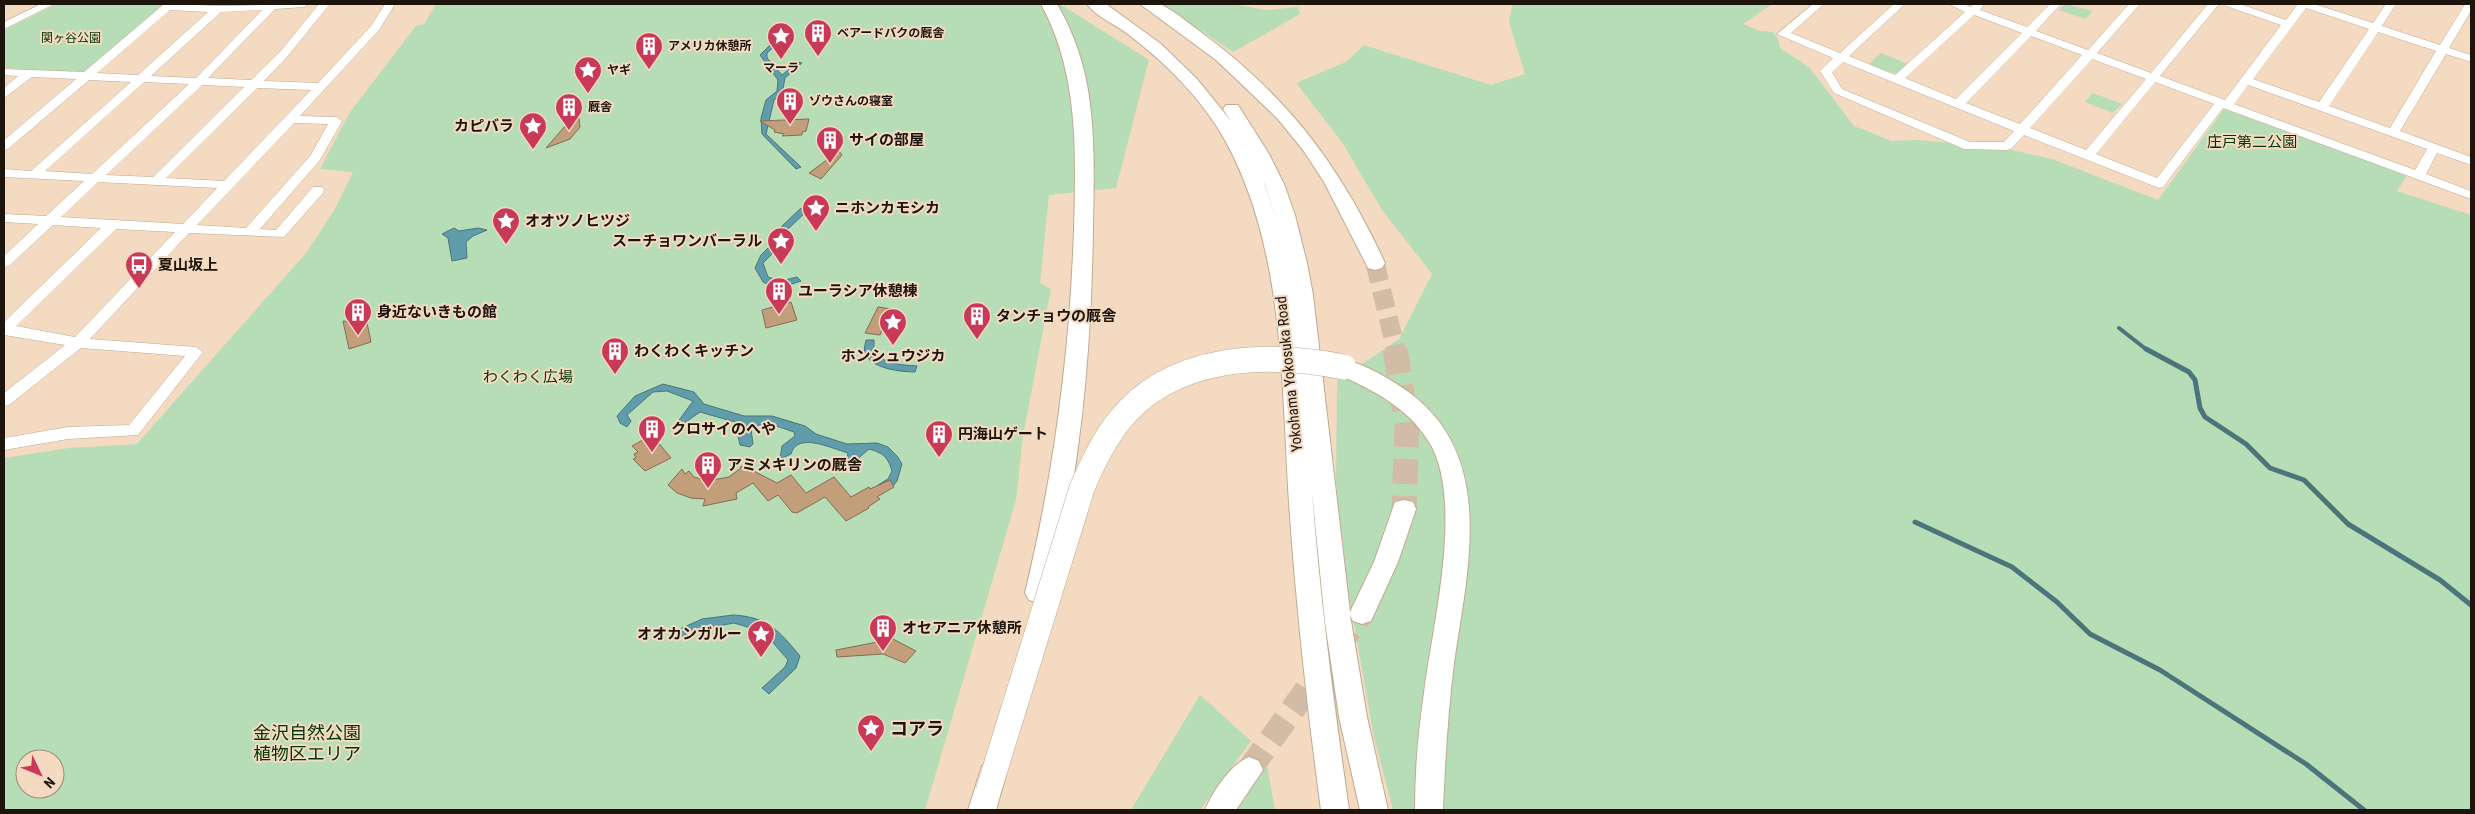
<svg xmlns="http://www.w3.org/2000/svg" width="2475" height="814" font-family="'Roboto Condensed','Noto Sans JP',sans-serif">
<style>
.green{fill:#b7ddb7;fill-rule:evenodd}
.water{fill:#609daa;stroke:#4c747b}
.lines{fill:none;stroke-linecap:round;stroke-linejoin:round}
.stream-far1{stroke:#4c747b;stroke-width:4}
.stream{stroke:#4c747b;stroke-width:5}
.building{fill:#c39e7a;stroke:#836c56}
.highway-tunnel-far1{stroke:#d3bca5;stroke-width:19;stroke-dasharray:19 9;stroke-linecap:butt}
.highway-tunnel{stroke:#d3bca5;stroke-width:25;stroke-dasharray:25 12;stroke-linecap:butt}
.minor-casing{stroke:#c1a991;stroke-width:1}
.highway-casing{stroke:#c1a991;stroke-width:2}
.minor{fill:#fff;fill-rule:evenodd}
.highway{fill:#fff;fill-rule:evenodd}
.highway-bridge-casing{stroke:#c1a991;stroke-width:26;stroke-linecap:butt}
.highway-bridge{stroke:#fff;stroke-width:25}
.labels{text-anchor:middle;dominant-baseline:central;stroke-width:4;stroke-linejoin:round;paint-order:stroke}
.far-poi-label{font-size:12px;font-weight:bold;fill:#1d150c;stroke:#f3dac0;text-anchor:start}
.far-park-label{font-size:12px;fill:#003705;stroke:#f3dac0}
.poi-label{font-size:15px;font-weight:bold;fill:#1d150c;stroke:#f3dac0;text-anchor:start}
.park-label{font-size:15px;fill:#003705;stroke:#f3dac0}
.street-label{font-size:15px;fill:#1d150c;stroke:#f3dac0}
.near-poi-label{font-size:18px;font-weight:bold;fill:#1d150c;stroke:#f3dac0;text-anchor:start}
.near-park-label{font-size:18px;fill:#003705;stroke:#f3dac0}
</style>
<rect width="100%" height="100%" fill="#f3dac0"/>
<g class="green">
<polygon points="57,4 167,4 91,69 80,73 4,68 4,30"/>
<path d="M436,4H1060L1149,60L1116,188L1049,195L1040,283L1051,289L1023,436L1016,500L925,810H4V458L69,448L137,444L306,253L335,209L353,172L320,169L350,112L416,26L424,24ZM25,759H55V789H25Z"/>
<polygon points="1162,4 1230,4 1266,10 1298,7 1300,14 1233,52"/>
<polygon points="1510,4 1772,4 1743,24 1760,31 1773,32 1778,39 1780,48 1810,68 1854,126 1892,141 1917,140 1950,143 1969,150 2007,149 2052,159 2158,200 2224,109 2231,109 2408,174 2397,191 2471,215 2471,810 1393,810 1374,737 1348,590 1336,483 1337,381 1399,339 1432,274 1382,210 1342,142 1296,83 1346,62 1364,45 1491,85 1525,74 1509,22 1512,5"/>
<polygon points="2065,4 2093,11 2085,19 2059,10"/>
<polygon points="1881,53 1908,64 1898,74 1868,65"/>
<polygon points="2093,93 2122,104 2113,113 2085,102"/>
<polygon points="1200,695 1251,741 1200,810 1131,810"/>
<polygon points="1267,765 1275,810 1234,810"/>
</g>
<g class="water">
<polygon points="771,44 775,46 767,53 767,58 782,75 798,62 802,63 785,78 782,94 774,100 766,134 801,167 796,169 762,134 761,118 766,100 777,91 778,80 760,55"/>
<polygon points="801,208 807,211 788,229 779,247 763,263 768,277 781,281 797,277 801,281 783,287 773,287 763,282 755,268 761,255 778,238 782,226"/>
<polygon points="454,228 459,231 478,228 487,230 473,236 466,242 467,258 452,261 448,238 442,234"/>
<path d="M866,340H874V353C886,364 902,365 917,366L915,372C901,372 875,369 866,356C863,351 865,345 866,340Z"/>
<path d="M663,384L694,392L704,404L744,416H772L805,426L816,434L847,444L877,443L888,447L897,456L902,464L897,481L893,486L878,485L888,479L892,471C888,457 883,453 869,449L847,468L838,466L847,459L848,453C833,449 797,431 791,454L780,459L782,446L795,436L794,432C781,428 763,419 751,429L753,444L750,447L740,445L735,422L700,412L683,424L677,423L693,401L667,391L653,392L627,415L631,421L627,427L620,423L617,416L635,396Z"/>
<path d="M733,615C768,617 779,631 800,656L796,668L769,694L762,688L785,667L788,660L764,632L734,623L706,628L677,638L673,632L702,619Z"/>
</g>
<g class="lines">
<polyline class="stream-far1" points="2119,328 2147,350"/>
<g class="stream">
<polyline points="2146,349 2189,372 2195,380 2200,408 2205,417 2246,444 2270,468 2304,480 2348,524 2440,580 2471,605"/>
<polyline points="1915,522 2012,567 2057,602 2090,634 2160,670 2306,764 2364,810"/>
</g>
</g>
<g class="building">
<polygon points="572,118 579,118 580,127 570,139 546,148"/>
<polygon points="809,119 806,131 802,132 802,135 782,136 784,134 774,132 775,130 760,121"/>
<polygon points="839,151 842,155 821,179 809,173"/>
<polygon points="791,302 797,320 766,328 762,310"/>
<polygon points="878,307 892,309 880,335 865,333"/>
<polygon points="366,318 371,342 349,349 343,321 355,322"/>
<polygon points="652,435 671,458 645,471 633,459 636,458 634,454 638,452 632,446"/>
<polygon points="744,466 777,483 791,475 806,493 834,477 851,497 869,487 870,489 890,480 894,487 877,497 880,499 868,507 869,508 846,521 825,497 797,513 792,512 778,495 768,501 753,483 736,493 737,499 703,506 705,499 691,498 677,493 668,485 682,469 685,474 689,471 694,477 707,481 729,477 741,468 740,467"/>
<polygon points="893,639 916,651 905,663 883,654 837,657 836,650"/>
</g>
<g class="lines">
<polyline class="highway-tunnel-far1" points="1375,263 1396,350"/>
<g class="highway-tunnel">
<polyline points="1395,349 1407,425 1404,509"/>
<polyline points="1249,770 1362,613"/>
</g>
<g class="minor-casing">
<g id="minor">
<polygon points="41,4 54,4 4,29 4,22"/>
<path d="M176,4L218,6L309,4L304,7L275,9L208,78L251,80L279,53L319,4H330L287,57L264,81L318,83L371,26L385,4H395L379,30L300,116L336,117L342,121L320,160L260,229L276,230L313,187H323L324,190L323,193L284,237L189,233L90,339L196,347L203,352L138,435L68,439L4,450V438L68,427L129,425L185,356L81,348L9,405L4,406V393L65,345L4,335V322L101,228L53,225L9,266L4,267V256L38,224L4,222V214L46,216L84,181L4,177V169L31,171L131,82L89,80L8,149L4,150V140L76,79L32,77L4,98V88L18,76L4,75V69L84,72L163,5ZM170,10L208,12L138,75L97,73ZM262,10L196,78L151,76L221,12ZM144,82L189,84L92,174L45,171ZM202,85L244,87L153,177L106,175ZM257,88L311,90L224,181L166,178ZM294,123L328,124L311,155L246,228L197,225ZM98,182L217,188L183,224L61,217ZM116,229L175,232L75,337L16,326Z"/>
<path d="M1813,4H1824L1791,33L1840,53L1894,4H1905L1849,56L1895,75L1965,12L1949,4H1963L1971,7L1974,4H1984L1980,10L2027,27L2050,4H2061L2036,31L2088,50L2129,4H2140L2097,53L2151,73L2208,4H2219L2160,76L2225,100L2281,25L2226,6L2225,4H2240L2286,20L2298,4H2314L2373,23L2386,4H2396L2382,26L2440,45L2465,4H2471V11L2449,48L2471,55V62L2446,54L2400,131L2471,157V165L2437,153L2426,174L2471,191V199L2223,108L2163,187L2159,188L2024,135L2011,149L2007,150L1964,149L1834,93L1820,71L1833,58L1777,34ZM2306,8L2369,29L2319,102L2253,79ZM1974,15L2022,33L1956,99L1905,78ZM2378,32L2436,51L2390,128L2329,106ZM2031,36L2082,55L2020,124L1966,103ZM2092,59L2146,79L2086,150L2030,128ZM1843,62L2014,131L2004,142H1970L1842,89L1832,72ZM2155,82L2214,104L2157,178L2096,154ZM2248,85L2427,149L2415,170L2234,104Z"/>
</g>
</g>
<g class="highway-casing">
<g id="highway">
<path d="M1041,4H1057C1074,33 1084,63 1089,96C1095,139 1094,182 1093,225C1092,322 1085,420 1067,516C1062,543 1059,576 1047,600L1038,603L1029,600L1025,593C1054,473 1070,352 1074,229C1076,152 1079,74 1041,4Z"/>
<path d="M1087,4H1106L1161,44L1197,79L1231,121L1223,109L1226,105H1238L1269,154L1284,184L1295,215L1307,263L1313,295L1350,612L1374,562L1395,502L1404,500L1413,502L1416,509L1398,562L1371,621L1362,624L1353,621L1350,615L1367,717L1388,810H1360L1339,717L1325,622L1312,492C1320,599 1334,704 1349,810H1321C1308,713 1297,615 1290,517C1281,393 1287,255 1226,142C1203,100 1167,64 1129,35C1117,25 1096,17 1087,4ZM1245,144L1265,184L1277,222L1264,182Z"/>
<path d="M1140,4C1145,4 1154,2 1159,4C1170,7 1195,28 1206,36C1291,100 1341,168 1385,263L1382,268L1375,270L1368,268L1324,182L1303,150L1277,118L1216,60Z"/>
<path d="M1344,359C1368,366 1391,379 1411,394C1497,459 1467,572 1454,663C1448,712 1445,761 1443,810H1415C1415,771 1418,732 1424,693C1432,627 1465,500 1429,442C1408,407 1372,390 1336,373L1333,367L1336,361Z"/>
<path d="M1249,757L1259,761L1263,770L1236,810H1205C1212,792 1231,764 1249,757Z"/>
<polygon points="992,762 1002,766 1006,775 996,810 968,810 982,766"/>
</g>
</g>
<use href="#minor" class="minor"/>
<use href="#highway" class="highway"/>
<g class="highway-bridge-casing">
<path id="highway-bridge" d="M988,792L1082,488C1092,464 1103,441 1119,421C1172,354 1267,352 1344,367"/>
</g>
<use href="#highway-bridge" class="highway-bridge"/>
</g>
<defs>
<g id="building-pin" transform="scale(1.4375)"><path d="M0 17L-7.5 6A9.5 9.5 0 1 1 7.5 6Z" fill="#c93a59" stroke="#f3dac0"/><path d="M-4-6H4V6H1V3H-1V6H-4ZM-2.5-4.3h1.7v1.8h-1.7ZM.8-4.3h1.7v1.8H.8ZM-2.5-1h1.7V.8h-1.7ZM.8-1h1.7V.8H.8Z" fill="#fff"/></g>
<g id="sight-pin" transform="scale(1.4375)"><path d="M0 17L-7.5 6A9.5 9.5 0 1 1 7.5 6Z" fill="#c93a59" stroke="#f3dac0"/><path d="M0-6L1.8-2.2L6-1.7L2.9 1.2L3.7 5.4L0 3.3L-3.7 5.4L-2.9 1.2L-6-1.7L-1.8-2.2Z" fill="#fff"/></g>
<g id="bus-pin" transform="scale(1.4375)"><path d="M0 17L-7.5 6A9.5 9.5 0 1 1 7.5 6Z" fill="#c93a59" stroke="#f3dac0"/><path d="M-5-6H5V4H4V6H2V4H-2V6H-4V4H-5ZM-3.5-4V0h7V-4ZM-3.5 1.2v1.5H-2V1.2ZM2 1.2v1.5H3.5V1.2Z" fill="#fff"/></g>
</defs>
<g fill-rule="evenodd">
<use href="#building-pin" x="818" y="33"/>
<use href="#sight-pin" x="781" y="36"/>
<use href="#building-pin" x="649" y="46"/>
<use href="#sight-pin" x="588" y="70"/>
<use href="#building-pin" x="790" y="101"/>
<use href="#building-pin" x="569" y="107"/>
<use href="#sight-pin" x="533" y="126"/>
<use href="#building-pin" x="830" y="140"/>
<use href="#sight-pin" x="816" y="208"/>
<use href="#sight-pin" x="506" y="221"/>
<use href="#sight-pin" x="781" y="241"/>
<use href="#bus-pin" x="139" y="265"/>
<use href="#building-pin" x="779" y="291"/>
<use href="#building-pin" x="358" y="312"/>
<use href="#building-pin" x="977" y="316"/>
<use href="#sight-pin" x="893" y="322"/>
<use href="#building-pin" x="615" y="351"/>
<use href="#building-pin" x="652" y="429"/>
<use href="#building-pin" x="939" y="434"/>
<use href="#building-pin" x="708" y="465"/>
<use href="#building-pin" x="883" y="628"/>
<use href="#sight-pin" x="761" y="634"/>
<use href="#sight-pin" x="871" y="728"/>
</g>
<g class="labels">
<g class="far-poi-label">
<text x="837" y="33">ベアードバクの厩舎</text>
<text x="668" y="46">アメリカ休憩所</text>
<text x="781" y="68" text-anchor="middle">マーラ</text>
<text x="607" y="70">ヤギ</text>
<text x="809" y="101">ゾウさんの寝室</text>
<text x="588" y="107">厩舎</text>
</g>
<g class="far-park-label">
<text x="71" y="38">関ヶ谷公園</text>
</g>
<g class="poi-label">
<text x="514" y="126" text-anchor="end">カピバラ</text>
<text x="849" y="140">サイの部屋</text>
<text x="835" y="208">ニホンカモシカ</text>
<text x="525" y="221">オオツノヒツジ</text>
<text x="762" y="241" text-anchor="end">スーチョワンバーラル</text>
<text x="158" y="265">夏山坂上</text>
<text x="798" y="291">ユーラシア休憩棟</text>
<text x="377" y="312">身近ないきもの館</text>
<text x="996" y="316">タンチョウの厩舎</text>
<text x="634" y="351">わくわくキッチン</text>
<text x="893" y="356" text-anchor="middle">ホンシュウジカ</text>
<text x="671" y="429">クロサイのへや</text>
<text x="958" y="434">円海山ゲート</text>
<text x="727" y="465">アミメキリンの厩舎</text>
<text x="902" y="628">オセアニア休憩所</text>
<text x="742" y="634" text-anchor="end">オオカンガルー</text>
</g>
<g class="park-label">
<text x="2252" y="142">庄戸第二公園</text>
<text x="528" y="377">わくわく広場</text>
</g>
<g class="street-label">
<text transform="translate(1289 374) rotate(-96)">Yokohama Yokosuka Road</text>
</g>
<g class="near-poi-label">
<text x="890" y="728">コアラ</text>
</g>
<g class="near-park-label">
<text x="307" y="732">金沢自然公園<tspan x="307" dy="21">植物区エリア</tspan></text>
</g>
</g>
<rect width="2475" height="814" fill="none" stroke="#1d150c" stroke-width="10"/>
<g transform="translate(40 774) rotate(133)"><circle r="24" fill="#f3dac0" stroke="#9d8b78"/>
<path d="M0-4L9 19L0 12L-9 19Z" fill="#c93a59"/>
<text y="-8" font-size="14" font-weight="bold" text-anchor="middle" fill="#1d150c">N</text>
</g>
</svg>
